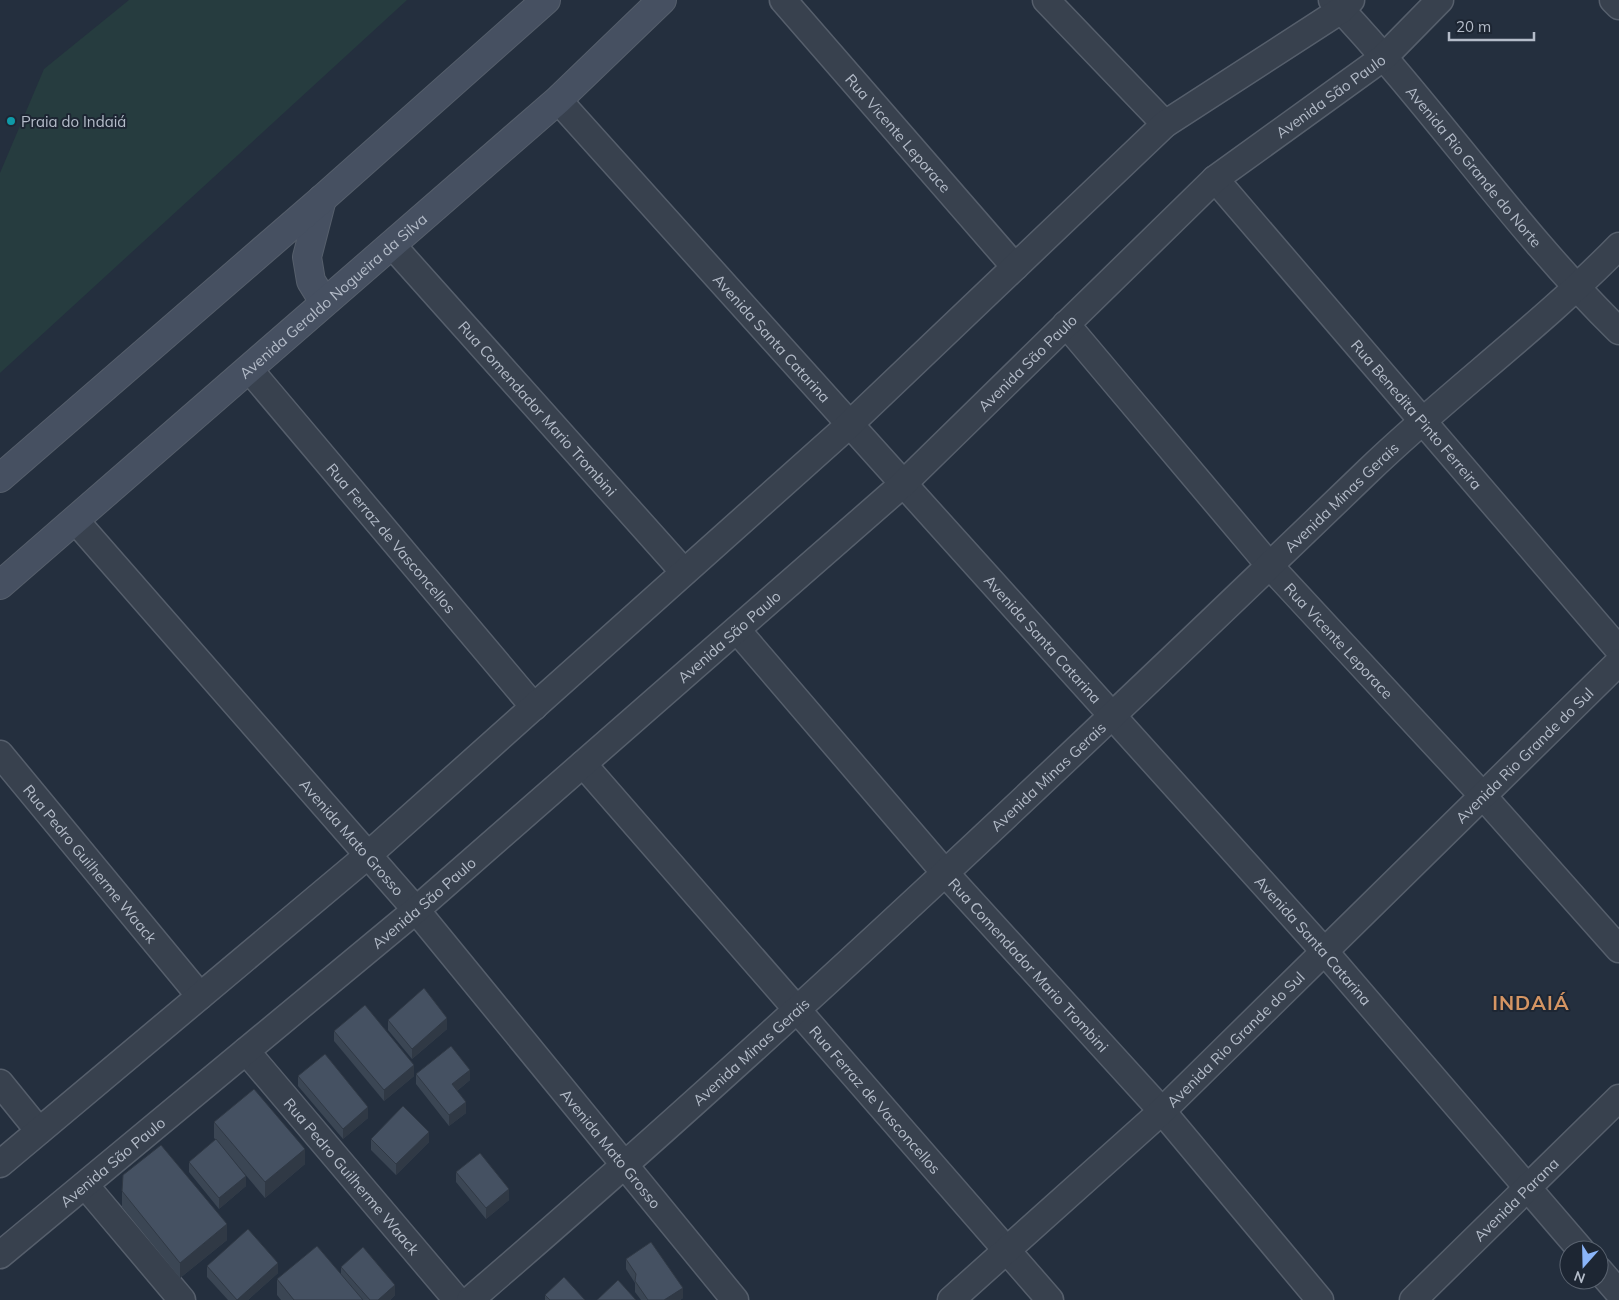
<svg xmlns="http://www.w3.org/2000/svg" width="1619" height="1300" font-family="Mulish,sans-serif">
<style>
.green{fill:#263c3f}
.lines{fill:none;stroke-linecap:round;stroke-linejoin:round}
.street-casing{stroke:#565f6c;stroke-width:29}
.secondary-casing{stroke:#565f6c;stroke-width:30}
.street{stroke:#38414e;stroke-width:26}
.secondary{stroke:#465061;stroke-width:28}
.wall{fill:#3b4654}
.shaded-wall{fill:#303945}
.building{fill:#455162;stroke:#303945}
.culture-dot{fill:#0f9aa8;stroke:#1d2633;stroke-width:2}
.labels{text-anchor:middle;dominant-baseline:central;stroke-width:4;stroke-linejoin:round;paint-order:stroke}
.street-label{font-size:15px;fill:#b4bcc9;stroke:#1d2633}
.poi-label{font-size:15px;fill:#b4bcc9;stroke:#1d2633;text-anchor:start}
.district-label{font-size:20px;font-weight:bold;letter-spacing:1px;fill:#d59563;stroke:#1d2633}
</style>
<rect width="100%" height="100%" fill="#242f3e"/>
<polygon class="green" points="129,0 407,0 0,373 0,173 44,69"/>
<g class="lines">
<g class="street-casing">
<g id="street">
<path id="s1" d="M783,0L1015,267"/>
<polyline points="1046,0 1165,124"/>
<path id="s2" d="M1332,0C1433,106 1515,229 1619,331"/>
<polyline points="1613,0 1619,6"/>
<path id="s3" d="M558,100L1325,952L1581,1250"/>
<path id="s4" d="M1215,179L1619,650"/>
<path id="s5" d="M392,245L684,572"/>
<path id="s6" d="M1066,324L1270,566L1483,796L1619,949"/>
<path id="s7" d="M249,369L534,707"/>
<path id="s8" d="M75,520L416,910L735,1300"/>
<path id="s9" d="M737,630L946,874L1162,1111L1320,1300"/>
<path id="s10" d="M0,754L200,996"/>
<path id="s11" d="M583,764L1050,1300"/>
<path id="s12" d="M246,1051L457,1300"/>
<polyline points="0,1083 39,1131"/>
<polyline points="0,1164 367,856 849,425 1165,124 1341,10 1351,0"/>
<polyline points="85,1185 182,1300"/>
<path id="s13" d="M0,1255L416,910L903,484L1215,179L1384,57L1440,0"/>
<polyline points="1599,1270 1619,1293"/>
<path id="s14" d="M470,1300C779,1034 1074,754 1368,471C1449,393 1541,326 1619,246"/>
<path id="s15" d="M951,1300L1162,1111L1619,662"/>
<path id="s16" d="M1413,1300L1619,1098"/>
</g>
</g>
<g class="secondary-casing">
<g id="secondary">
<polyline points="322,199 307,257 311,281 324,302"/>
<polyline points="0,478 322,199 546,0"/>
<path id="s17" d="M0,585L558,100L662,0"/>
</g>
</g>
<use href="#street" class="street"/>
<use href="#secondary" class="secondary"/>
</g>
<g class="wall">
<polygon points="388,1020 447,1029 412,1059 388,1030"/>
<polygon points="334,1031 414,1076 384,1101 334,1041"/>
<polygon points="416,1074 470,1080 457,1091 466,1113 449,1126 416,1084"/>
<polygon points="298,1076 368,1118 343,1139 298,1086"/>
<polygon points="214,1122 305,1164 265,1198 227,1153 246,1186 219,1209 189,1172 189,1162 216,1140 214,1138"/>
<polygon points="371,1139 429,1142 396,1175 371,1150"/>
<polygon points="456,1172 509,1200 486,1219 456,1182"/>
<polygon points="122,1191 227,1240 180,1278 122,1207"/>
<polygon points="626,1259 683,1298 680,1300 641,1300 635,1292 635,1283 626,1269"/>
<polygon points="207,1266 278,1273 248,1300 228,1300 207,1277"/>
<polygon points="341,1267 395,1295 390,1300 281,1300 277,1295 277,1279 341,1274"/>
<polygon points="545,1295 585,1300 545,1300"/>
</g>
<g class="shaded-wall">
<polygon points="447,1018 447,1029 412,1059 412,1049"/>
<polygon points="414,1065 414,1076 384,1101 384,1090"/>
<polygon points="470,1070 470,1080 452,1095 452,1084"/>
<polygon points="466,1102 466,1113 449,1126 449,1115"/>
<polygon points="368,1107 368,1118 343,1139 343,1129"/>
<polygon points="429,1132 429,1142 396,1175 396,1164"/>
<polygon points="305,1149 305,1164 265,1198 265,1182"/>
<polygon points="246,1176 246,1186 219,1209 219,1198"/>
<polygon points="509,1189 509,1200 486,1219 486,1208"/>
<polygon points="227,1224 227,1240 180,1278 180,1263"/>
<polygon points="278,1263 278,1273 248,1300 237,1300"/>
<polygon points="395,1285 395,1295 390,1300 378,1300"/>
<polygon points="683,1288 683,1298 680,1300 664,1300"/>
</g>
<g class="building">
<polygon points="424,988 447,1018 412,1049 388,1020"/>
<polygon points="365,1005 414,1065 384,1090 334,1031"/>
<polygon points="451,1046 470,1070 452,1084 466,1102 449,1115 416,1074"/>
<polygon points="325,1054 368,1107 343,1129 298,1076"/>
<polygon points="254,1089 305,1149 265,1182 214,1122"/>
<polygon points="403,1106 429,1132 396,1164 371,1139"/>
<polygon points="216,1139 246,1176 219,1198 189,1162"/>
<polygon points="161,1145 227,1224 180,1263 122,1191 123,1175"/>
<polygon points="480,1153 509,1189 486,1208 456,1172"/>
<polygon points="248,1229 278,1263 237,1300 207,1266"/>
<polygon points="651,1242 683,1288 664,1300 648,1300 635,1281 636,1274 626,1259"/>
<polygon points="317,1246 363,1300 294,1300 277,1279"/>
<polygon points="363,1247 395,1285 378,1300 370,1300 341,1267"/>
<polygon points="564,1277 585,1300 550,1300 545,1295"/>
<polygon points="618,1280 636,1300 597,1300"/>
</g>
<circle class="culture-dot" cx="11" cy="121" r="5"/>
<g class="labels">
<g class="street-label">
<text stroke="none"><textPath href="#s13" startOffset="1766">Avenida São Paulo</textPath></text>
<text stroke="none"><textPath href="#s1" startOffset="176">Rua Vicente Leporace</textPath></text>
<text stroke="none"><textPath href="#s2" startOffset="219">Avenida Rio Grande do Norte</textPath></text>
<text stroke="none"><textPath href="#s17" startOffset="441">Avenida Geraldo Nogueira da Silva</textPath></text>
<text stroke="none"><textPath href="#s3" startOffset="320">Avenida Santa Catarina</textPath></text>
<text stroke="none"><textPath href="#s13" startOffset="1361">Avenida São Paulo</textPath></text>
<text stroke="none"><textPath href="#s5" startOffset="219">Rua Comendador Mario Trombini</textPath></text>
<text stroke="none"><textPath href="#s4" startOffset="310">Rua Benedita Pinto Ferreira</textPath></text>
<text stroke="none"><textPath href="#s14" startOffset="1185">Avenida Minas Gerais</textPath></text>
<text stroke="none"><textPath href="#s7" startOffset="221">Rua Ferraz de Vasconcellos</textPath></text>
<text stroke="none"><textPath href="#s13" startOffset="956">Avenida São Paulo</textPath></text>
<text stroke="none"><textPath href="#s3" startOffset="725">Avenida Santa Catarina</textPath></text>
<text stroke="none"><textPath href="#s6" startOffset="418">Rua Vicente Leporace</textPath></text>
<text stroke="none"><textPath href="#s15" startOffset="791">Avenida Rio Grande do Sul</textPath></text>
<text stroke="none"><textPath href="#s14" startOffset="780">Avenida Minas Gerais</textPath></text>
<text stroke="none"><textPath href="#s8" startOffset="421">Avenida Mato Grosso</textPath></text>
<text stroke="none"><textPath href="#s10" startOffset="142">Rua Pedro Guilherme Waack</textPath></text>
<text stroke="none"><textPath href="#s13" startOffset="551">Avenida São Paulo</textPath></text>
<text stroke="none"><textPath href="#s3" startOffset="1130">Avenida Santa Catarina</textPath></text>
<text stroke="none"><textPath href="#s9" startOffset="444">Rua Comendador Mario Trombini</textPath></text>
<text stroke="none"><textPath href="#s15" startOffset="386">Avenida Rio Grande do Sul</textPath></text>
<text stroke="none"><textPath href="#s14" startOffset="375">Avenida Minas Gerais</textPath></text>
<text stroke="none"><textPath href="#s11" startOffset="445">Rua Ferraz de Vasconcellos</textPath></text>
<text stroke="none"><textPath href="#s8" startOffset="826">Avenida Mato Grosso</textPath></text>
<text stroke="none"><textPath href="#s13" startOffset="146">Avenida São Paulo</textPath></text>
<text stroke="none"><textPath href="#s12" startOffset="164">Rua Pedro Guilherme Waack</textPath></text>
<text stroke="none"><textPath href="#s16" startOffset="144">Avenida Parana</textPath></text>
</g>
<g class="poi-label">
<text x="21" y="121">Praia do Indaiá</text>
</g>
<g class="district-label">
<text x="1531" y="1002">INDAIÁ</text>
</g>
</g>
<g transform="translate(1584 1265) rotate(200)"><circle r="24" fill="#1d2633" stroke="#59626f"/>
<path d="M0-4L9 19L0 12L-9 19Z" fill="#8ab4f8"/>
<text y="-8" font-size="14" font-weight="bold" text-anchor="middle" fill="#b4bcc9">N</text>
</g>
<path d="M1449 32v8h85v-8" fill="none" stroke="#b4bcc9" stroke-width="2.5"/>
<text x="1456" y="32" font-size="15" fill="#b4bcc9" stroke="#1d2633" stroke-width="4" paint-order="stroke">20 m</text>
</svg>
